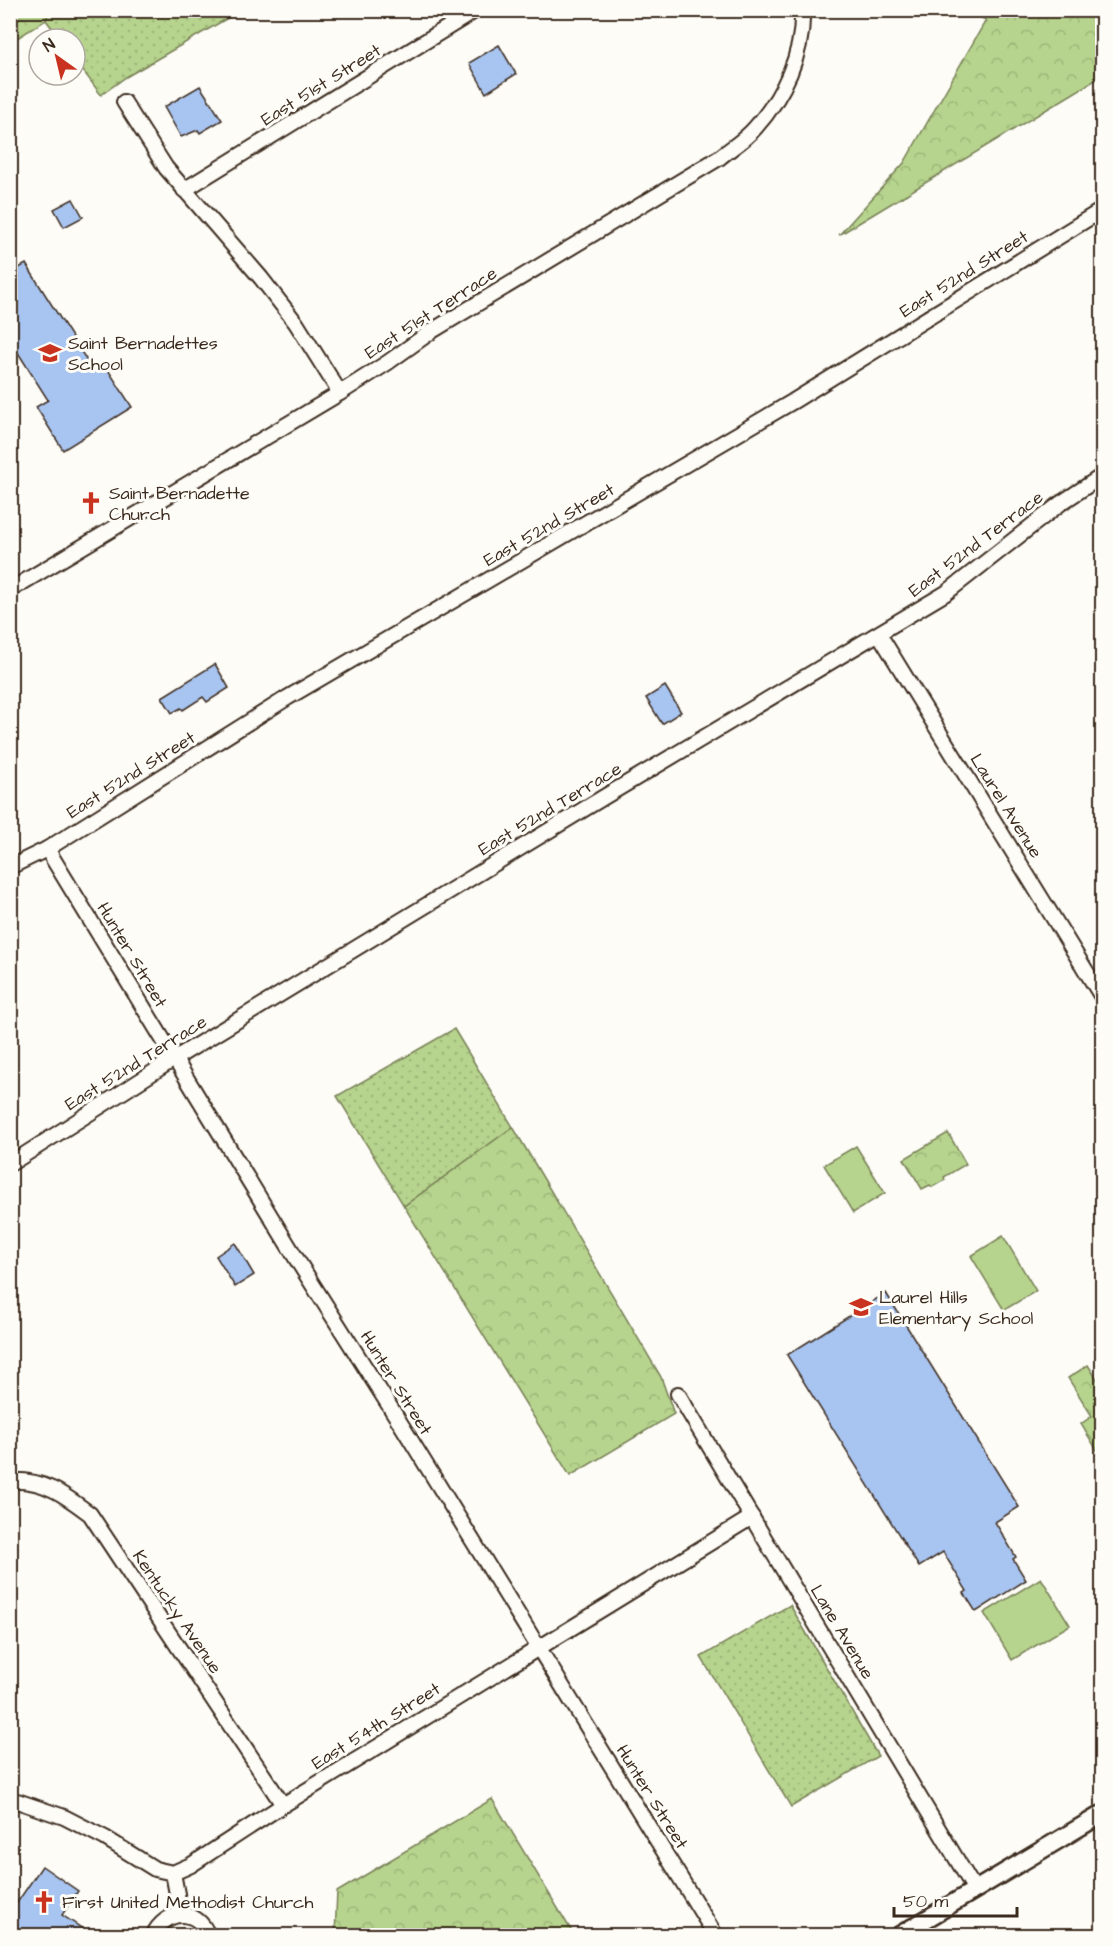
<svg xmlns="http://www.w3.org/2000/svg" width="1113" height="1946" font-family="'Architects Daughter',sans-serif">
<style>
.grass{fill:url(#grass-dots);stroke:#787f56;stroke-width:1.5}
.forest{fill:url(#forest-crowns);stroke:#787f56;stroke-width:1.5}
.pitch{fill:#b6d48d;stroke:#787f56;stroke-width:1.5}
.building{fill:#a8c4f0;stroke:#3b2a1e;stroke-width:1.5}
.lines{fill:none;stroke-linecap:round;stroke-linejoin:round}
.minor-casing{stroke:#3b2a1e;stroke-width:18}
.tertiary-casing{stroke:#3b2a1e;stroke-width:21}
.minor{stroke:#fdfcf7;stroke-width:14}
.tertiary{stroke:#fdfcf7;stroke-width:16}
.labels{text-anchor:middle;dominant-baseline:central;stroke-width:6;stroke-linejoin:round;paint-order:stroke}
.street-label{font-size:18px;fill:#3b2a1e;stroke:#fdfcf7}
.poi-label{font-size:18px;fill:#3b2a1e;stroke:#fdfcf7;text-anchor:start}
</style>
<defs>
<pattern id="grass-dots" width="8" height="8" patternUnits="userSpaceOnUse" patternTransform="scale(1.5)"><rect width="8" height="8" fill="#b6d48d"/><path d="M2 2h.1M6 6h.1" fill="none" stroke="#9db679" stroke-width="1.8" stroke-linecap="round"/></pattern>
<pattern id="forest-crowns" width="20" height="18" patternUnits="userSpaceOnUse" patternTransform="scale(1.5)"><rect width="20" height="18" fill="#b6d48d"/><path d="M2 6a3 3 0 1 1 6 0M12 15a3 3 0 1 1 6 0" fill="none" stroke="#9db679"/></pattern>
</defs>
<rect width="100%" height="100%" fill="#fdfcf7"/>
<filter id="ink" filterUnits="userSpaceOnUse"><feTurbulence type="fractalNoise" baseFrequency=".0167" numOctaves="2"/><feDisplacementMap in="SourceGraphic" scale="12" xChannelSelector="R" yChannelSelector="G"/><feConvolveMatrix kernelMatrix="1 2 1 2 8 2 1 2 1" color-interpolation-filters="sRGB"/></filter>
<g filter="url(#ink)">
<g class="grass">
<polygon points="49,11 49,10 240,11 126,77 101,95 75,60 75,39 60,39 46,20"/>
<polygon points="454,1029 513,1127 404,1206 337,1096"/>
<polygon points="790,1605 878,1756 791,1807 701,1657"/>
</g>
<g class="forest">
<polygon points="11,10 49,10 49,11 46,20 11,42"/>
<polygon points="965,11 1088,11 1102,32 1102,76 839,235 904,163 986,20"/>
<polygon points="513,1127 661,1377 674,1414 570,1476 404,1206"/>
<polygon points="948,1133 966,1164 944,1177 945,1180 932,1187 930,1185 922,1189 904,1159"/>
<polygon points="1088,1365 1102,1387 1101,1457 1081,1424 1092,1416 1068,1378"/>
<polygon points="492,1799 574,1935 335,1935 337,1892"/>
</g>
<g class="pitch">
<polygon points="856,1146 885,1193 853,1213 824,1165"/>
<polygon points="1003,1236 1036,1291 1004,1310 971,1256"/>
<polygon points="1041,1578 1070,1625 1012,1660 984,1613"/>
</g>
<g class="building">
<polygon points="499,45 516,74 486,93 469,63"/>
<polygon points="200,86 222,120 200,133 198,130 181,137 164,107"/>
<polygon points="73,199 83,217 64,227 54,209"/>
<polygon points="26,264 94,372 105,365 132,407 63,450 36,407 48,400 10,340 10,273"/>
<polygon points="215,664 229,688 207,702 203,697 183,710 181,708 172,713 162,697"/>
<polygon points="665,686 681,712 662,724 646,698"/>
<polygon points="235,1243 254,1275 235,1287 216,1256"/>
<polygon points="886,1293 1019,1507 995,1522 1016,1557 1013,1559 1026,1580 976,1612 964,1593 967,1591 943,1552 919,1567 787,1355"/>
<polygon points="42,1866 78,1891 62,1915 92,1935 18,1935 10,1930 10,1913"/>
</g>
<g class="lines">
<g class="minor-casing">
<g id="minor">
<polyline points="124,102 166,168 261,278 296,323 340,393"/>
<polyline points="184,190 476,10"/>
<path d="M10,590L340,393L387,363L432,331L719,158C731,148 745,140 755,128C783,97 804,53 802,10"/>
<polyline points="879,634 1102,997"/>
<polyline points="47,849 299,1263 399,1421 716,1936"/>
<polyline points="10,867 47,849 287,698 792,402 1102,210"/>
<polyline points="10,1164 174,1059 604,797 946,593 1061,503 1102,476"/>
<polyline points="678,1394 975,1890"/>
<path d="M10,1481C44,1479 65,1495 90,1514L283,1805"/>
<polyline points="10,1801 17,1801 64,1817 105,1838 155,1869 173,1873 191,1865 283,1805 752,1517"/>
<polyline points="173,1873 181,1915"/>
<path d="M153,1936C165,1909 198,1907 208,1936"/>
</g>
</g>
<g class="tertiary-casing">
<polyline id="tertiary" points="898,1936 1102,1814"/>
</g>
<use href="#minor" class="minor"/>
<use href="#tertiary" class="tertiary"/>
</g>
</g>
<defs>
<g id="school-bare" transform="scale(1.8)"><path d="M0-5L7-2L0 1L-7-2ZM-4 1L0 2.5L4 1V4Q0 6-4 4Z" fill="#c8321e" stroke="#fdfcf7" stroke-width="2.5" paint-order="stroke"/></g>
<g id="church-bare" transform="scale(1.8)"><path d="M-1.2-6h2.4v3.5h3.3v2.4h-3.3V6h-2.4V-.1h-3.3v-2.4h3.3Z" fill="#c8321e" stroke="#fdfcf7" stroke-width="2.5" paint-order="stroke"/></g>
</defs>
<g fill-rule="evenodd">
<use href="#school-bare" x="50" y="353"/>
<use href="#church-bare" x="91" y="503"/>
<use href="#school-bare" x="861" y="1307"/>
<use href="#church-bare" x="44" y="1902"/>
</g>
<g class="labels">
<g class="street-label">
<text transform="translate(321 85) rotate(-32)">East 51st Street</text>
<text transform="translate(964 274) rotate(-32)">East 52nd Street</text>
<text transform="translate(431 313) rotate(-33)">East 51st Terrace</text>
<text transform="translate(549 525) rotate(-30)">East 52nd Street</text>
<text transform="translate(976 544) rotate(-37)">East 52nd Terrace</text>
<text transform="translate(131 775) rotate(-32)">East 52nd Street</text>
<text transform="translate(1006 806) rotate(58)">Laurel Avenue</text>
<text transform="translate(550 809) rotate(-31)">East 52nd Terrace</text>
<text transform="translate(132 955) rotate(59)">Hunter Street</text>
<text transform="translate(136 1063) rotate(-32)">East 52nd Terrace</text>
<text transform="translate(396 1383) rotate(58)">Hunter Street</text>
<text transform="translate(177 1612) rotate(56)">Kentucky Avenue</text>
<text transform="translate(842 1632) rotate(59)">Lane Avenue</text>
<text transform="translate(376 1726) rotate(-32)">East 54th Street</text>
<text transform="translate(652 1797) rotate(58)">Hunter Street</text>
</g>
<g class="poi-label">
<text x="68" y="343">Saint Bernadettes<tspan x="68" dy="21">School</tspan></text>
<text x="109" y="493">Saint Bernadette<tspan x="109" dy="21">Church</tspan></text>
<text x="879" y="1297">Laurel Hills<tspan x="879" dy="21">Elementary School</tspan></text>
<text x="62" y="1902">First United Methodist Church</text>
</g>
</g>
<rect width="1113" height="1946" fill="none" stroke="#fdfcf7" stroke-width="36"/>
<rect x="18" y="18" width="1077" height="1910" fill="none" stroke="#3b2a1e" stroke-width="2" filter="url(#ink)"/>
<g transform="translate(57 57) rotate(326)"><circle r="28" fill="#fdfcf7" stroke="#afa8a0" stroke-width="1.5"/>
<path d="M0-4.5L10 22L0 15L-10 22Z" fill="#c8321e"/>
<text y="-9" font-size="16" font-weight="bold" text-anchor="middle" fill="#3b2a1e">N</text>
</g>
<path d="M894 1907v9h123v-9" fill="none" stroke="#3b2a1e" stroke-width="3"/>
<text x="903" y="1907" font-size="18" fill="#3b2a1e" stroke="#fdfcf7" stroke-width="4.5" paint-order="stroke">50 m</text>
</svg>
